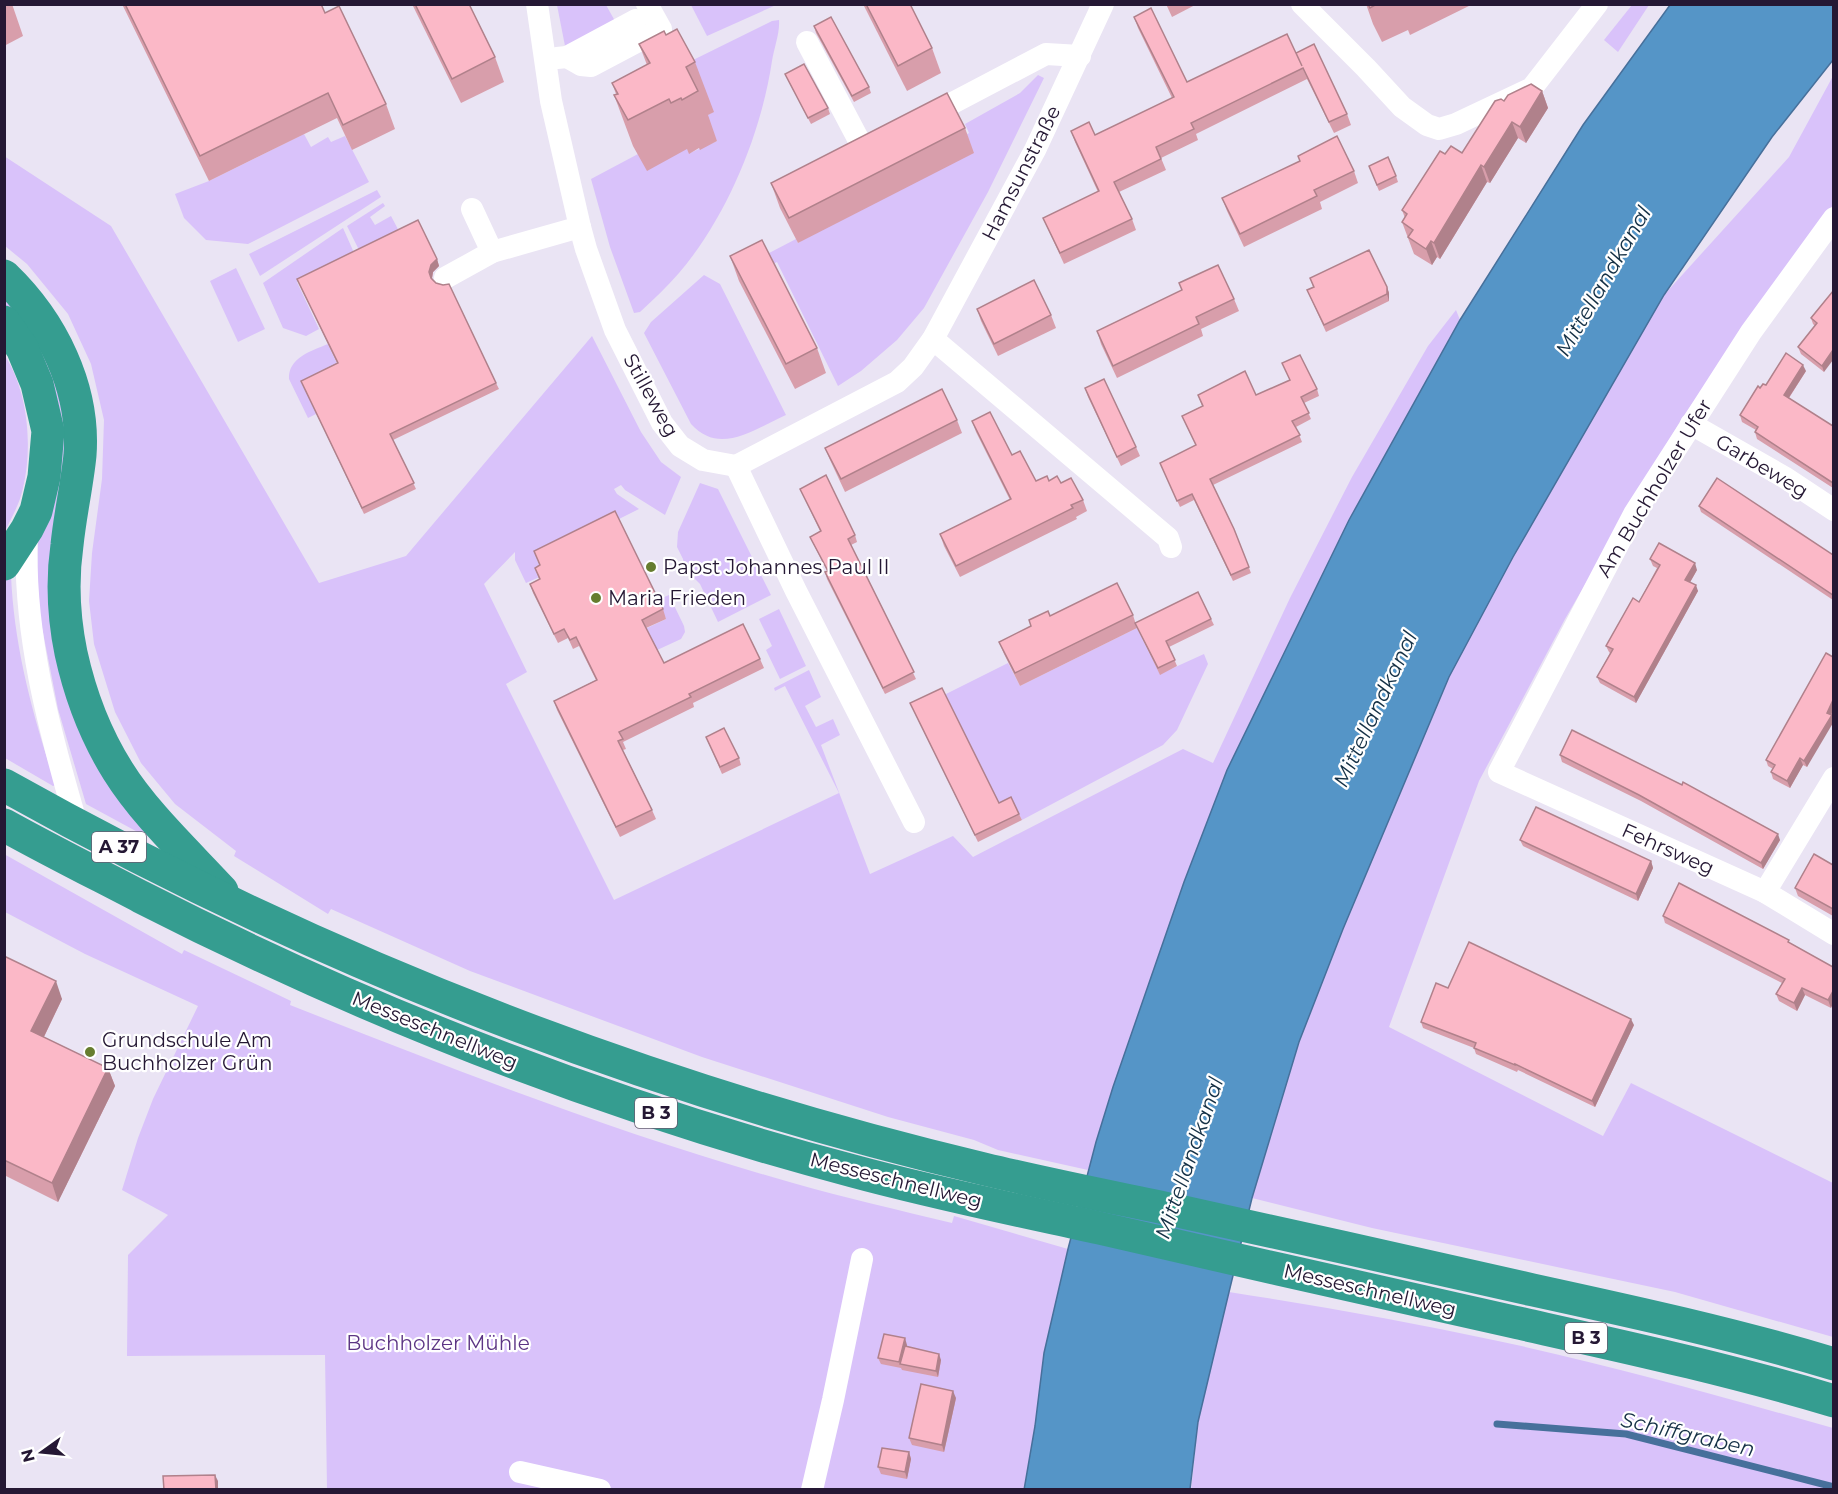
<svg xmlns="http://www.w3.org/2000/svg" width="1838" height="1494" font-family="Montserrat,sans-serif">
<style>
.green{fill:#d9c2fa}
.water{fill:#5595c7;stroke:#47709b;stroke-width:1.5}
.lines{fill:none;stroke-linecap:round;stroke-linejoin:round}
.stream{stroke:#47709b;stroke-width:7}
.minor{stroke:#fff;stroke-width:22}
.highway{stroke:#359d90;stroke-width:33}
.wall{fill:#d89eab}
.shaded-wall{fill:#b0818b}
.building{fill:#fbb8c7;stroke:#b0818b;stroke-width:1.5}
.poi-dot{fill:#667d2f;stroke:#fff;stroke-width:2}
.labels{text-anchor:middle;dominant-baseline:central;stroke-width:4.5;stroke-linejoin:round;paint-order:stroke}
.shield{fill:#fff;stroke:#665d71;stroke-width:1.5}
.shield-label{font-size:18px;font-weight:bold;fill:#251834}
.street-label{font-size:20px;fill:#251834;stroke:#fff}
.poi-label{font-size:20px;fill:#251834;stroke:#fff;text-anchor:start}
.park-label{font-size:20px;fill:#5c3584;stroke:#fff}
.water-label{font-size:21px;font-style:italic;fill:#143045;stroke:#fff}
</style>
<rect width="100%" height="100%" fill="#eae4f4"/>
<g class="green">
<polygon points="557,5 606,5 615,21 565,46"/>
<polygon points="691,5 776,5 707,36"/>
<polygon points="1632,5 1649,5 1618,52 1604,40"/>
<path d="M779,20C780,33 774,48 772,61C761,134 727,217 679,273C667,287 653,300 640,312L634,313L610,247L591,179L638,154L686,148L690,153L717,141L704,117L713,112L685,64L772,21Z"/>
<polygon points="1038,75 1044,78 988,192 924,308 897,340 861,371 838,386 777,262 756,272 750,263 796,239 798,243 969,133 965,124 1020,93"/>
<polygon points="1833,76 1833,205 1682,418 1565,619 1479,781 1389,1027 1603,1136 1631,1083 1833,1183 1833,1337 1675,1292 1372,1228 1252,1198 1299,1042 1343,929 1449,677 1513,557 1664,295 1789,157"/>
<polygon points="304,134 311,147 328,137 331,142 345,136 369,182 248,244 206,240 184,218 175,194 209,181"/>
<polygon points="4,156 111,226 319,583 406,556 592,336 641,432 661,462 681,477 665,515 625,490 621,485 614,489 617,494 639,509 537,560 544,575 526,583 515,560 515,552 484,584 527,672 506,684 614,900 839,793 785,686 775,691 774,688 809,670 821,697 805,706 816,727 833,719 840,735 821,745 870,874 953,836 973,857 1183,749 1213,763 1290,598 1352,477 1428,346 1456,310 1460,320 1349,520 1227,770 1184,882 1088,1170 998,1150 974,1140 888,1117 702,1057 470,971 331,909 328,914 234,856 236,851 175,804 141,763 115,712 94,644 89,601 92,553 102,479 104,420 91,364 68,314 27,264 5,246"/>
<polygon points="377,190 381,197 260,276 249,254"/>
<polygon points="383,203 385,206 370,217 375,225 391,216 400,233 361,254 347,226"/>
<polygon points="343,228 355,255 297,282 319,329 306,336 283,328 263,283"/>
<polygon points="236,268 265,329 238,342 210,281"/>
<path d="M704,275L720,284L786,415C754,429 720,456 691,424L644,333L651,322Z"/>
<polygon points="4,296 33,333 58,388 66,437 51,569 148,835 145,836 86,804 58,709 37,602 38,540 46,512 20,323 5,305"/>
<path d="M328,344L340,370L316,414L308,418L289,379C288,358 311,351 328,344Z"/>
<path d="M5,356C28,391 33,447 23,488C20,503 12,517 5,531Z"/>
<polygon points="700,483 718,489 771,595 718,622 700,584 684,568 683,559 677,547 678,532"/>
<path d="M11,575C14,647 33,717 56,785L53,786L5,758L4,581Z"/>
<polygon points="669,595 684,626 685,632 681,639 655,651 645,629 666,619 657,600"/>
<polygon points="779,609 806,666 780,679 766,650 772,646 759,619"/>
<polygon points="1137,628 1160,674 1204,654 1208,664 1177,730 1163,745 1022,820 1013,804 1001,809 944,695 1008,663 1020,686"/>
<path d="M4,854L182,954L184,950L291,1001L290,1005C455,1070 622,1135 793,1183C845,1198 899,1210 952,1223L954,1216L1068,1249L1044,1353L1035,1426L1024,1489H327L325,1355L127,1356L128,1255L168,1215L122,1190L138,1138L153,1099L198,1006L85,954L5,912Z"/>
<path d="M1229,1292C1319,1306 1409,1322 1498,1341C1611,1365 1722,1397 1833,1428V1489L1191,1490L1198,1422Z"/>
</g>
<polygon class="water" points="1670,5 1833,5 1833,60 1772,137 1664,295 1513,557 1449,677 1343,929 1299,1042 1252,1198 1229,1292 1198,1422 1190,1489 1024,1490 1035,1426 1044,1353 1068,1249 1096,1142 1113,1087 1184,882 1227,770 1349,520 1460,320 1583,125"/>
<g class="lines">
<polyline class="stream" points="1497,1424 1626,1434 1834,1487"/>
<g class="minor">
<polyline points="537,4 551,101 580,227 586,249 615,330 662,423 680,446 703,460 736,466"/>
<polyline points="1302,4 1366,68 1402,107 1427,125 1439,129 1456,124 1532,88 1597,4"/>
<polyline points="807,42 864,150 879,143"/>
<polyline points="567,57 581,65 591,66 661,29 647,4"/>
<polyline points="557,58 567,57 636,20"/>
<polyline points="926,117 1046,54 1080,56"/>
<polyline points="472,209 492,252 580,227"/>
<polyline points="1834,218 1751,332 1634,514 1499,772 1765,892 1834,934"/>
<polyline points="445,278 492,252"/>
<polyline points="933,339 1168,538 1171,547"/>
<polyline points="1691,424 1784,477 1834,510"/>
<polyline points="736,466 897,382 913,367 933,339 1035,150 1103,4"/>
<polyline points="736,466 796,591 914,822"/>
<path d="M27,529C22,630 49,730 77,825"/>
<polyline points="1765,892 1834,778"/>
<polyline points="520,1472 600,1490"/>
<polyline points="812,1490 833,1400 862,1259"/>
</g>
<g class="highway">
<path d="M4,276C52,322 85,388 80,455C77,485 70,515 67,545C62,580 64,619 71,653C80,694 96,736 118,771C144,813 188,854 222,891"/>
<polyline points="4,322 22,348 37,384 48,431 44,477 36,511 27,529 4,564"/>
<path d="M4,785C314,959 639,1087 984,1169C1050,1185 1117,1198 1183,1212C1300,1238 1416,1263 1533,1290C1634,1312 1735,1334 1834,1364"/>
<path d="M4,825C49,850 95,873 141,897C368,1013 607,1106 853,1171C934,1193 1017,1210 1099,1228C1237,1260 1376,1291 1514,1322C1621,1346 1728,1369 1834,1401"/>
</g>
</g>
<g class="wall">
<polygon points="4,4 12,4 23,36 4,46"/>
<polygon points="122,4 321,4 325,13 386,104 395,129 352,150 337,118 209,181"/>
<polygon points="412,4 469,4 495,57 504,82 461,103"/>
<polygon points="863,4 910,4 932,48 941,73 907,91"/>
<polygon points="1166,4 1197,4 1172,17"/>
<polygon points="1366,4 1473,4 1410,35 1408,30 1382,42 1373,24"/>
<polygon points="1134,17 1187,82 1297,56 1347,114 1351,125 1334,133 1307,79 1196,134 1198,140 1161,158 1166,170 1119,192 1132,219 1136,230 1064,264 1048,229 1043,218 1098,192 1075,142 1071,131 1095,135 1172,98 1138,28"/>
<polygon points="814,26 869,87 871,93 854,102 816,33"/>
<polygon points="666,35 695,62 714,112 708,115 717,141 700,150 699,148 689,154 687,149 647,171 633,146 614,95 616,94 612,83 647,65 639,44"/>
<polygon points="785,74 828,108 830,114 811,124 788,80"/>
<polygon points="1542,91 1548,108 1526,143 1518,138 1490,183 1487,182 1440,259 1437,257 1432,265 1414,254 1402,222 1405,218 1402,210 1445,154 1462,153 1504,101"/>
<polygon points="965,128 974,153 798,243 780,208 771,183"/>
<polygon points="1298,156 1354,171 1358,183 1320,202 1322,209 1244,247 1227,211 1222,198 1300,161"/>
<polygon points="1369,166 1396,176 1398,182 1379,191"/>
<polygon points="730,256 817,348 826,373 795,389 739,281"/>
<polygon points="437,259 439,266 433,272 432,279 496,383 499,389 393,440 416,489 364,514 301,381 337,363 297,279"/>
<polygon points="1310,278 1387,287 1389,293 1389,301 1326,332 1307,290 1313,287"/>
<polygon points="1179,283 1234,299 1239,311 1201,329 1203,336 1117,378 1101,344 1097,331 1182,290"/>
<polygon points="1833,291 1824,372 1801,354 1798,347 1815,326 1813,324 1811,318"/>
<polygon points="977,309 1051,315 1056,328 998,356 981,321"/>
<polygon points="1282,363 1317,389 1319,396 1304,403 1311,419 1296,427 1302,442 1213,485 1234,529 1251,573 1233,581 1194,500 1180,507 1160,463 1196,446 1182,416 1202,406 1198,395 1256,395 1290,380"/>
<polygon points="1806,371 1789,398 1833,426 1833,488 1757,439 1755,432 1756,430 1742,422 1740,415 1760,388 1766,385"/>
<polygon points="1085,388 1136,447 1140,456 1121,466 1088,397"/>
<polygon points="957,420 962,433 845,492 830,460 825,448"/>
<polygon points="972,421 1012,455 1036,481 1049,481 1061,483 1083,500 1087,511 1076,517 1077,519 960,577 944,546 940,534 1010,500 976,432"/>
<polygon points="800,489 855,535 857,542 851,545 916,679 885,694 827,579 825,572 827,571 810,537 820,531"/>
<polygon points="1699,506 1833,555 1833,600 1701,512"/>
<polygon points="534,551 663,609 666,619 646,628 664,663 760,659 764,668 693,703 694,707 623,742 626,749 623,750 652,810 656,819 620,837 557,710 554,701 596,680 579,646 573,649 568,638 558,643 533,593 530,584 539,579 535,568 540,566"/>
<polygon points="1650,559 1697,570 1690,582 1698,591 1636,703 1600,683 1597,677 1610,653 1609,652 1606,646 1639,602 1657,568 1653,566"/>
<polygon points="1133,615 1137,628 1020,686 1004,654 999,642 1031,626 1029,620 1050,616"/>
<polygon points="1211,619 1214,625 1169,647 1177,666 1160,675 1135,623"/>
<polygon points="1833,657 1833,711 1807,767 1803,765 1790,788 1773,779 1771,772 1773,769 1768,766 1766,760"/>
<polygon points="910,703 999,803 1019,814 1022,820 978,842"/>
<polygon points="706,737 739,758 741,765 722,774"/>
<polygon points="1560,755 1780,840 1763,869 1641,801 1562,762"/>
<polygon points="1520,840 1651,861 1653,868 1638,901 1523,846"/>
<polygon points="1833,865 1833,916 1798,896 1795,888"/>
<polygon points="1663,916 1790,943 1833,967 1831,1008 1805,995 1797,1011 1779,1001 1776,994 1782,983 1665,923"/>
<polygon points="4,956 62,999 44,1037 108,1068 115,1086 58,1202 4,1175"/>
<polygon points="1448,988 1634,1025 1595,1107 1518,1070 1517,1072 1476,1054 1474,1048 1423,1028 1421,1022"/>
<polygon points="907,1345 907,1346 941,1360 938,1377 902,1370 901,1368 881,1364 878,1358"/>
<polygon points="956,1398 944,1452 912,1445 909,1438"/>
<polygon points="909,1452 911,1459 907,1479 881,1474 878,1467"/>
</g>
<g class="shaded-wall">
<polygon points="1542,91 1548,108 1526,143 1520,127"/>
<polygon points="1512,122 1518,138 1490,183 1484,167"/>
<polygon points="1481,165 1487,182 1440,259 1434,243"/>
<polygon points="1431,241 1437,257 1432,265 1426,249"/>
<polygon points="437,259 439,266 433,272 432,278 433,284 429,272 431,265"/>
<polygon points="1387,287 1389,293 1389,301 1387,294"/>
<polygon points="1833,350 1833,360 1824,372 1822,366"/>
<polygon points="1803,365 1806,371 1786,402 1784,395"/>
<polygon points="1695,563 1697,570 1688,586 1685,580"/>
<polygon points="1696,585 1698,591 1636,703 1634,697"/>
<polygon points="1833,700 1833,711 1829,719 1827,713"/>
<polygon points="1832,715 1833,723 1807,767 1804,761"/>
<polygon points="1800,758 1803,765 1790,788 1787,781"/>
<polygon points="1778,834 1780,840 1763,869 1761,863"/>
<polygon points="1651,861 1653,868 1638,901 1636,894"/>
<polygon points="56,981 62,999 38,1049 31,1031"/>
<polygon points="1802,988 1805,995 1797,1011 1794,1003"/>
<polygon points="1833,991 1833,1004 1831,1008 1828,1000"/>
<polygon points="1631,1019 1634,1025 1595,1107 1592,1101"/>
<polygon points="108,1068 115,1086 58,1202 52,1183"/>
<polygon points="905,1338 907,1345 903,1364 899,1362"/>
<polygon points="939,1354 941,1360 938,1377 936,1371"/>
<polygon points="953,1391 956,1398 944,1452 942,1445"/>
<polygon points="909,1452 911,1459 907,1479 905,1472"/>
<polygon points="215,1475 218,1481 218,1490 216,1490"/>
</g>
<g class="building">
<polygon points="125,4 321,4 325,13 339,6 386,104 343,125 328,93 200,156"/>
<polygon points="415,4 469,4 495,57 452,79"/>
<polygon points="866,4 910,4 932,48 898,66"/>
<polygon points="1368,4 1377,4 1370,8"/>
<polygon points="1151,8 1187,82 1287,34 1302,66 1296,53 1314,44 1347,114 1329,122 1303,68 1191,123 1194,129 1156,147 1161,159 1114,182 1132,219 1060,253 1043,218 1099,191 1071,131 1089,122 1095,135 1174,97 1134,17"/>
<polygon points="831,17 869,87 852,96 814,26"/>
<polygon points="677,29 695,62 686,67 698,91 682,100 681,98 671,103 669,99 628,120 614,95 618,94 612,83 650,63 639,44 664,31 666,35"/>
<polygon points="804,64 828,108 808,118 785,74"/>
<polygon points="1531,84 1542,91 1520,127 1512,122 1484,167 1481,165 1434,243 1431,241 1426,249 1408,237 1413,230 1402,222 1407,214 1402,210 1440,151 1445,154 1451,146 1462,153 1495,101 1501,99 1504,101 1508,95"/>
<polygon points="947,93 965,128 789,218 771,183"/>
<polygon points="1337,136 1354,171 1314,190 1317,196 1240,234 1222,198 1300,161 1298,156"/>
<polygon points="1388,157 1396,176 1377,185 1369,166"/>
<polygon points="418,220 437,259 431,265 429,272 431,278 436,283 443,285 449,284 496,383 390,434 414,483 362,508 301,381 338,363 297,279"/>
<polygon points="762,240 817,348 786,364 730,256"/>
<polygon points="1369,250 1387,287 1387,294 1324,325 1307,290 1314,287 1310,278"/>
<polygon points="1218,265 1234,299 1196,317 1199,324 1113,366 1097,331 1182,290 1179,283"/>
<polygon points="1034,280 1051,315 994,344 977,309"/>
<polygon points="1833,291 1833,350 1822,366 1798,347 1817,323 1811,318"/>
<polygon points="1786,353 1803,365 1784,395 1833,426 1833,483 1755,432 1758,427 1740,415 1758,386 1760,388 1763,384 1766,385"/>
<polygon points="1300,355 1317,389 1301,397 1309,413 1292,421 1300,435 1210,479 1234,529 1249,567 1231,575 1192,494 1177,501 1160,463 1196,445 1182,416 1203,406 1198,395 1245,371 1256,395 1290,380 1282,363"/>
<polygon points="1104,379 1136,447 1117,457 1085,388"/>
<polygon points="942,389 957,420 841,479 825,448"/>
<polygon points="990,412 1012,455 1020,451 1036,481 1047,476 1049,481 1057,476 1061,483 1071,478 1083,500 1071,505 1073,508 956,566 940,534 1011,499 972,421"/>
<polygon points="826,475 855,535 848,539 914,672 883,688 825,572 828,571 810,537 821,531 800,489"/>
<polygon points="1717,478 1833,555 1833,595 1699,506"/>
<polygon points="615,511 663,609 642,620 664,663 743,624 760,659 689,694 691,697 619,732 623,739 618,741 652,810 616,827 554,701 597,680 576,637 570,640 564,629 554,634 530,584 540,579 535,568 540,565 534,551"/>
<polygon points="1659,543 1695,563 1685,580 1696,585 1634,697 1597,677 1613,649 1606,646 1633,598 1639,602 1660,565 1650,559"/>
<polygon points="1117,583 1133,615 1015,673 999,642 1031,626 1029,620 1048,611 1050,616"/>
<polygon points="1198,592 1211,619 1166,641 1175,660 1158,668 1135,623"/>
<polygon points="1826,653 1833,657 1833,700 1827,713 1832,715 1804,761 1800,758 1787,781 1771,772 1775,765 1766,760"/>
<polygon points="942,688 999,803 1011,797 1019,814 975,835 910,703"/>
<polygon points="724,728 739,758 720,767 706,737"/>
<polygon points="1572,730 1682,785 1683,782 1778,834 1761,863 1639,795 1560,755"/>
<polygon points="1536,807 1651,861 1636,894 1520,840"/>
<polygon points="1814,854 1833,865 1833,909 1795,888"/>
<polygon points="1679,883 1789,940 1788,942 1833,967 1833,991 1828,1000 1802,988 1794,1003 1776,994 1785,979 1663,916"/>
<polygon points="1469,942 1631,1019 1592,1101 1515,1064 1515,1065 1474,1048 1476,1043 1421,1022 1436,983 1448,988"/>
<polygon points="4,956 56,981 31,1031 108,1068 52,1183 4,1160"/>
<polygon points="884,1334 905,1338 899,1362 878,1358"/>
<polygon points="905,1346 939,1354 936,1371 900,1364"/>
<polygon points="921,1384 953,1391 942,1445 909,1438"/>
<polygon points="882,1448 909,1452 905,1472 878,1467"/>
<polygon points="215,1475 216,1490 164,1490 163,1476"/>
</g>
<g class="poi-dot">
<circle cx="651" cy="567" r="6"/>
<circle cx="596" cy="598" r="6"/>
<circle cx="90" cy="1052" r="6"/>
</g>
<g class="labels">
<g class="shield">
<rect x="92" y="832" width="54" height="30" rx="4.5"/>
<rect x="635" y="1098" width="42" height="30" rx="4.5"/>
<rect x="1565" y="1323" width="42" height="30" rx="4.5"/>
</g>
<g class="shield-label">
<text x="119" y="847">A 37</text>
<text x="656" y="1113">B 3</text>
<text x="1586" y="1338">B 3</text>
</g>
<g class="street-label">
<text transform="translate(1021 173) rotate(-63)">Hamsunstraße</text>
<text transform="translate(651 395) rotate(61)">Stilleweg</text>
<text transform="translate(1762 466) rotate(31)">Garbeweg</text>
<text transform="translate(1654 488) rotate(-59)">Am Buchholzer Ufer</text>
<text transform="translate(1668 849) rotate(24)">Fehrsweg</text>
<text transform="translate(435 1030) rotate(22)">Messeschnellweg</text>
<text transform="translate(896 1180) rotate(14)">Messeschnellweg</text>
<text transform="translate(1370 1290) rotate(13)">Messeschnellweg</text>
</g>
<g class="poi-label">
<text x="663" y="567">Papst Johannes Paul II</text>
<text x="608" y="598">Maria Frieden</text>
<text x="102" y="1040">Grundschule Am<tspan x="102" dy="23">Buchholzer Grün</tspan></text>
</g>
<g class="park-label">
<text x="438" y="1343">Buchholzer Mühle</text>
</g>
<g class="water-label">
<text transform="translate(1603 281) rotate(-60)">Mittellandkanal</text>
<text transform="translate(1375 709) rotate(-65)">Mittellandkanal</text>
<text transform="translate(1189 1158) rotate(-71)">Mittellandkanal</text>
<text transform="translate(1688 1434) rotate(13)">Schiffgraben</text>
</g>
</g>
<rect width="1838" height="1494" fill="none" stroke="#251834" stroke-width="12"/>
<g transform="translate(42 1452) rotate(255)" stroke="#ffffff" stroke-width="4.5" paint-order="stroke">
<path d="M0-4.5L10 22L0 15L-10 22Z" fill="#251834"/>
<text y="-9" font-size="16" font-weight="bold" text-anchor="middle" fill="#251834">N</text>
</g>
</svg>
